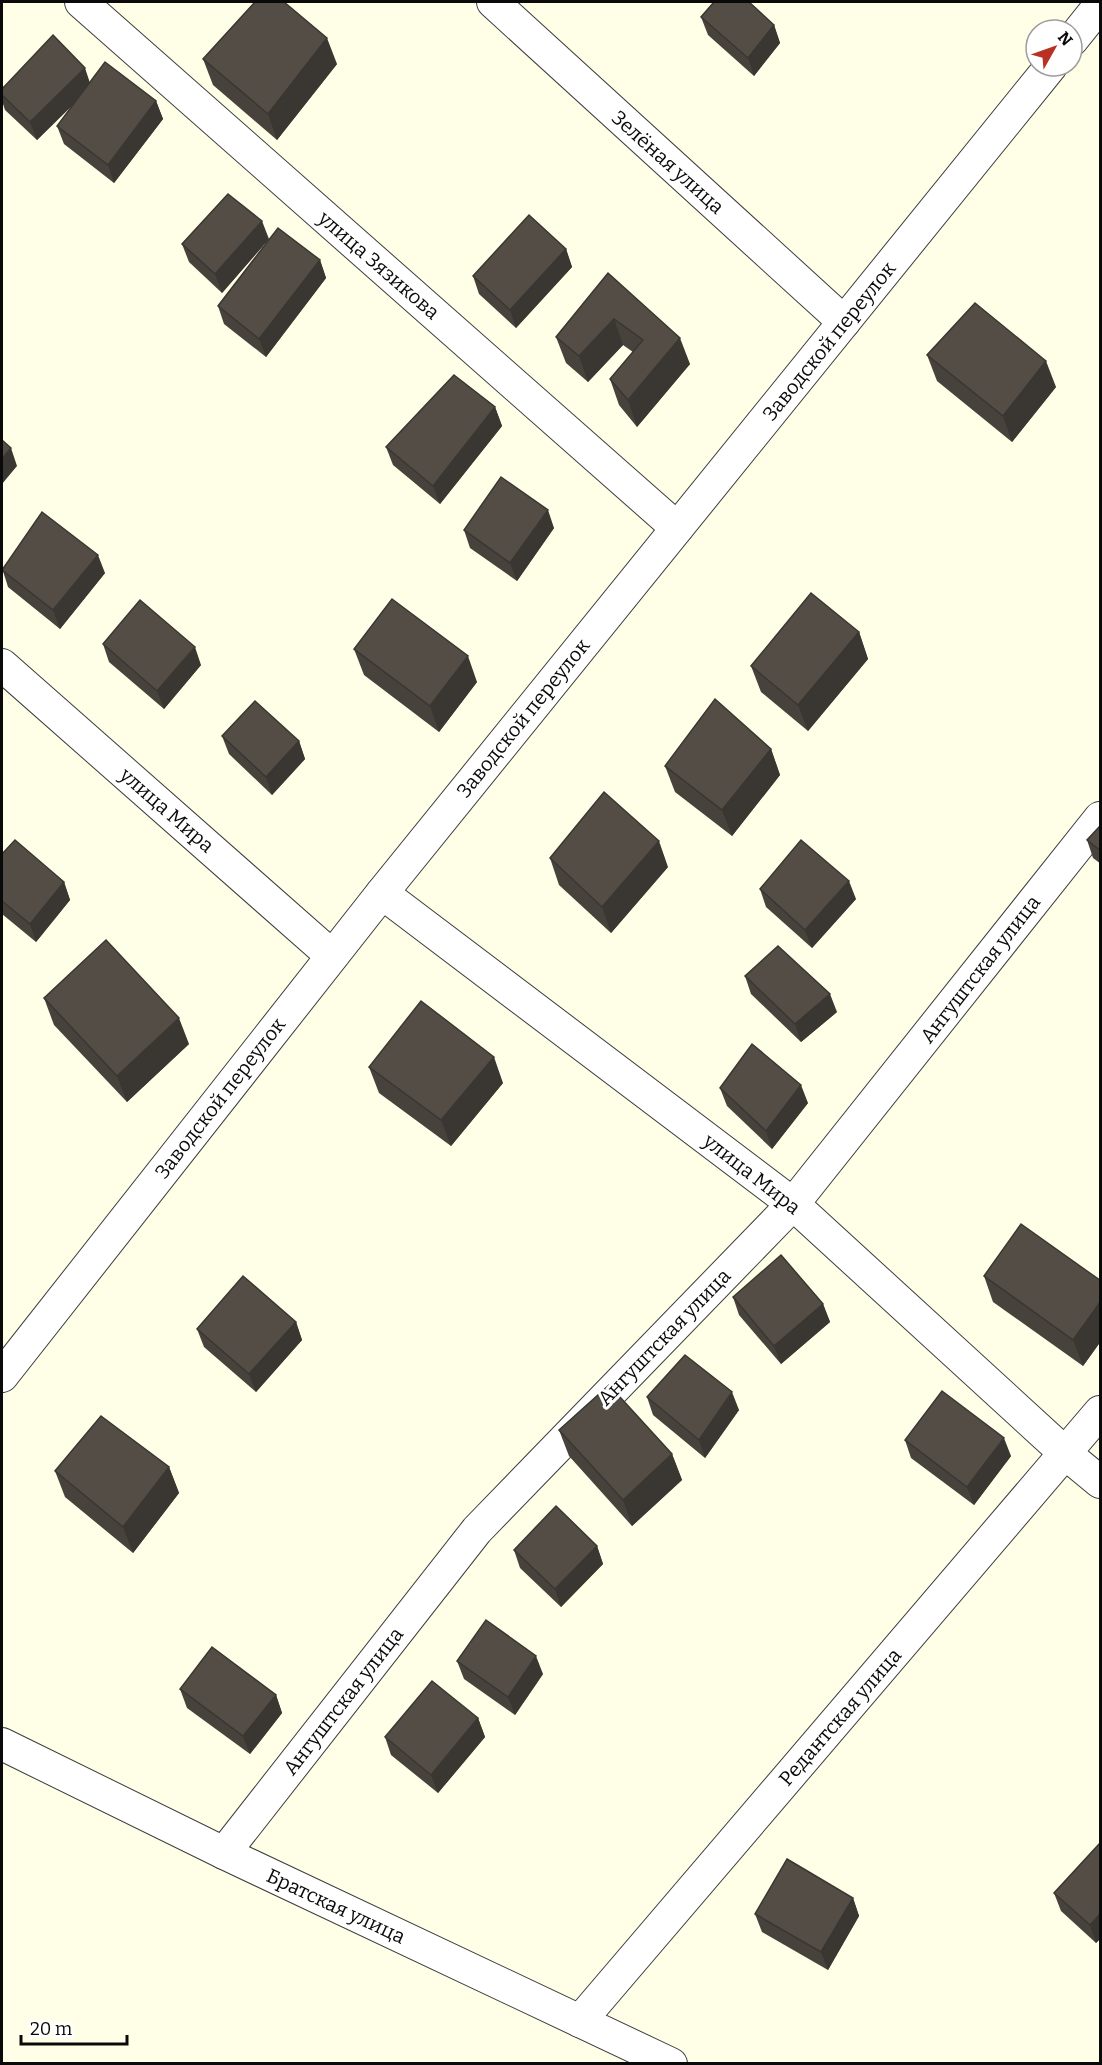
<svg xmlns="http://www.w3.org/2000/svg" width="1102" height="2065" font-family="Bitter,serif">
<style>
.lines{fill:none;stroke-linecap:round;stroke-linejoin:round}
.street-casing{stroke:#3d3d3d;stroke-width:34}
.street{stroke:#fff;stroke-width:32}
.wall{fill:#47423c}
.shaded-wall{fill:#3a3631}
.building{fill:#534d46;stroke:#3a3631;stroke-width:1.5}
.labels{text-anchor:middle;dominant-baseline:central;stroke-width:6;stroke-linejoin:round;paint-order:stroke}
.street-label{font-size:20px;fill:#0a0a0a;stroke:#fff}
</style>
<rect width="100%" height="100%" fill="#fffee7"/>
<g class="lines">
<g class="street-casing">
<g id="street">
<polyline points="81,2 677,528"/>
<polyline points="493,2 844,322"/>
<polyline points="1072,40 1100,5"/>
<polyline points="2,665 332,956"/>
<polyline points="382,893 793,1204 1066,1454 1100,1482"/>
<polyline points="2,1376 382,893 1051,66"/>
<polyline points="2,1744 224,1853 671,2064"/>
<polyline points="224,1853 477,1530 793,1204 1100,818"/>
<polyline points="580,2021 1100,1412"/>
</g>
</g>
<use href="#street" class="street"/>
</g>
<g class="wall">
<polygon points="701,17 774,25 780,43 754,76 708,35"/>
<polygon points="203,59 337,64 277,140 213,85"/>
<polygon points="90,82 156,101 163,119 114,183 64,144 57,126 74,104 37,140 5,110 2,101 2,89"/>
<polygon points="269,239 222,293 189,262 182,244"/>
<polygon points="566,249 572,267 516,328 479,294 473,276"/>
<polygon points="320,260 326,278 266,357 224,324 218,306"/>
<polygon points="608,273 690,364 637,427 619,405 610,379 633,352 623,345 588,382 566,363 556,337"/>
<polygon points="927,355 1056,387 1012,442 937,381"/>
<polygon points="495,407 502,426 440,504 393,465 386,447"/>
<polygon points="554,528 517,581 470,548 464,530"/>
<polygon points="2,568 105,573 60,629 8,587"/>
<polygon points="859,632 868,659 808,731 761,692 751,666"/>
<polygon points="103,644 201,665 164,709 109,662"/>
<polygon points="354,649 477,682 439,732 364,675"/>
<polygon points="222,736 299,741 305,759 272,795 229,754"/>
<polygon points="771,749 780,775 732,836 675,792 665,766"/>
<polygon points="1101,825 1101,864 1093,858 1087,840"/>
<polygon points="2,854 64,882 70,900 36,942 2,914"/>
<polygon points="550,858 668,867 611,933 559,885"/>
<polygon points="760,889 856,899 812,948 766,907"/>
<polygon points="745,976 837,1012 801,1042 751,994"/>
<polygon points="44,998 189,1044 127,1102 54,1025"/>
<polygon points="369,1067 503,1083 451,1146 379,1093"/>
<polygon points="720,1088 808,1103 772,1149 727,1106"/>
<polygon points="984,1276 1101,1281 1101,1341 1083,1366 993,1302"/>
<polygon points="733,1297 823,1304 830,1322 781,1364 739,1315"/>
<polygon points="296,1322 302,1340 256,1392 204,1347 197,1329"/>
<polygon points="647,1397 739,1410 705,1458 653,1415"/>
<polygon points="559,1430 672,1454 682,1480 632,1526 569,1456"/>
<polygon points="905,1440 1011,1456 974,1505 911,1458"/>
<polygon points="169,1467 179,1493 133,1553 65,1497 55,1471"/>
<polygon points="597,1546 603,1564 561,1607 520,1568 514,1550"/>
<polygon points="457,1661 543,1674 515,1715 464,1679"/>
<polygon points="180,1689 276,1695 282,1713 250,1754 187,1708"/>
<polygon points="478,1718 485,1737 438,1793 391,1755 385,1737"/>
<polygon points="1101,1842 1101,1938 1096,1943 1061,1911 1054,1893"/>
<polygon points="853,1898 859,1916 828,1970 762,1932 755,1914"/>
</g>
<g class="shaded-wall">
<polygon points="774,25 780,43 754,76 748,58"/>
<polygon points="327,38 337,64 277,140 268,114"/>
<polygon points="85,68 91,86 37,140 30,122"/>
<polygon points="156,101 163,119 114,183 108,165"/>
<polygon points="262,221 269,239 222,293 215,274"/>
<polygon points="566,249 572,267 516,328 510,310"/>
<polygon points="320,260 326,278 266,357 259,339"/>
<polygon points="614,319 623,345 588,382 579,356"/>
<polygon points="680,338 690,364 637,427 628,400"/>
<polygon points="1046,361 1056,387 1012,442 1003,416"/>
<polygon points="495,407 502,426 440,504 433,486"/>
<polygon points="11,448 17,466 2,484 2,459"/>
<polygon points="548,510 554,528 517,581 510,563"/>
<polygon points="98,555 105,573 60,629 53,610"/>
<polygon points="859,632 868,659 808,731 798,705"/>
<polygon points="195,647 201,665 164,709 157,691"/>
<polygon points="468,656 477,682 439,732 430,706"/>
<polygon points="299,741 305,759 272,795 266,777"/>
<polygon points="771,749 780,775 732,836 722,810"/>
<polygon points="659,841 668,867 611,933 602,907"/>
<polygon points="849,881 856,899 812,948 805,930"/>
<polygon points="64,882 70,900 36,942 30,924"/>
<polygon points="830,994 837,1012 801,1042 795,1024"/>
<polygon points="179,1018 189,1044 127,1102 117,1076"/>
<polygon points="494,1057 503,1083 451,1146 441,1120"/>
<polygon points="801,1085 808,1103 772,1149 766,1131"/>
<polygon points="1101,1301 1101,1341 1083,1366 1073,1340"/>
<polygon points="823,1304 830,1322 781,1364 774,1346"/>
<polygon points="296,1322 302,1340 256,1392 249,1374"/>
<polygon points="732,1392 739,1410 705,1458 699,1440"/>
<polygon points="1004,1438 1011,1456 974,1505 967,1487"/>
<polygon points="672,1454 682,1480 632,1526 623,1500"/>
<polygon points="169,1467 179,1493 133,1553 123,1527"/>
<polygon points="597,1546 603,1564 561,1607 555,1589"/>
<polygon points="536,1656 543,1674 515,1715 508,1697"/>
<polygon points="276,1695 282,1713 250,1754 243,1736"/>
<polygon points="478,1718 485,1737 438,1793 431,1775"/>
<polygon points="853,1898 859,1916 828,1970 821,1952"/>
<polygon points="1101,1913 1101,1938 1096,1943 1090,1925"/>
</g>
<g class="building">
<polygon points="255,2 284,2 327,38 268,114 203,59"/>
<polygon points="714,2 749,2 774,25 748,58 701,17"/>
<polygon points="53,35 85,68 30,122 2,95 2,89"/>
<polygon points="105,62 156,101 108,165 57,126"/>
<polygon points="228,194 262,221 215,274 182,244"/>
<polygon points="529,215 566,249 510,310 473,276"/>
<polygon points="278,228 320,260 259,339 218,306"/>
<polygon points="608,273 680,338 628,400 610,379 643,340 614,319 579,356 556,337"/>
<polygon points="975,303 1046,361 1003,416 927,355"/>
<polygon points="454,375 495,407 433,486 386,447"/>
<polygon points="2,440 11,448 2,459"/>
<polygon points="501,477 548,510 510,563 464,530"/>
<polygon points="42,512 98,555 53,610 2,570"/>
<polygon points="811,593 859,632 798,705 751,666"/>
<polygon points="392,599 468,656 430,706 354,649"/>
<polygon points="140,600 195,647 157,691 103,644"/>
<polygon points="715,699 771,749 722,810 665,766"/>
<polygon points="255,701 299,741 266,777 222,736"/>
<polygon points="604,792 659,841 602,907 550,858"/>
<polygon points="1101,825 1101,851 1087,840"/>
<polygon points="15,840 64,882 30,924 2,901 2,854"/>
<polygon points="801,840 849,881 805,930 760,889"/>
<polygon points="106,940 179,1018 117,1076 44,998"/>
<polygon points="778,946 830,994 795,1024 745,976"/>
<polygon points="421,1001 494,1057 441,1120 369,1067"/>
<polygon points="752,1044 801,1085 766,1131 720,1088"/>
<polygon points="1021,1224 1101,1281 1101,1301 1073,1340 984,1276"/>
<polygon points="781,1255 823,1304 774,1346 733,1297"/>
<polygon points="243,1276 296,1322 249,1374 197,1329"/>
<polygon points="685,1355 732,1392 699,1440 647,1397"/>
<polygon points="609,1385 672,1454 623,1500 559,1430"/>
<polygon points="942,1391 1004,1438 967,1487 905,1440"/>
<polygon points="101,1416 169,1467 123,1527 55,1471"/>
<polygon points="556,1506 597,1546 555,1589 514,1550"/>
<polygon points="486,1620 536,1656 508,1697 457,1661"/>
<polygon points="212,1647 276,1695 243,1736 180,1689"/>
<polygon points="432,1681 478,1718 431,1775 385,1737"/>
<polygon points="1101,1842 1101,1913 1090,1925 1054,1893"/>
<polygon points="787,1859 853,1898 821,1952 755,1914"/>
</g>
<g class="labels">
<g class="street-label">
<text transform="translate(668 162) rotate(42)">Зелёная улица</text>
<text transform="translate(379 265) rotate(41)">улица Зязикова</text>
<text transform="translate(829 341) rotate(-51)">Заводской переулок</text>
<text transform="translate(523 718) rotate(-51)">Заводской переулок</text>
<text transform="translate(167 810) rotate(41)">улица Мира</text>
<text transform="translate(980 969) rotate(-52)">Ангуштская улица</text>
<text transform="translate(220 1098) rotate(-52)">Заводской переулок</text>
<text transform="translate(752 1174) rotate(38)">улица Мира</text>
<text transform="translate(664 1337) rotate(-46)">Ангуштская улица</text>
<text transform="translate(343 1701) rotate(-52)">Ангуштская улица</text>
<text transform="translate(840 1717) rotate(-49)">Редантская улица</text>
<text transform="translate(336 1906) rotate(25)">Братская улица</text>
</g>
</g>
<rect width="1102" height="2065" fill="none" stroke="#0a0a0a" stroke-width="6"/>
<g transform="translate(1054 48) rotate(50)"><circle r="28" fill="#ffffff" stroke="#9d9d9d" stroke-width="1.5"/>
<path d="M0-4.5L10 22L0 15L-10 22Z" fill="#b93123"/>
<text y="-9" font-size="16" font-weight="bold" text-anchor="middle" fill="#0a0a0a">N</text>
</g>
<path d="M21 2035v9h106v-9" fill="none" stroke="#0a0a0a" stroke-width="3"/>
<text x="30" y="2035" font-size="18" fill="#0a0a0a" stroke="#ffffff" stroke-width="4.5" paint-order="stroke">20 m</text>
</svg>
